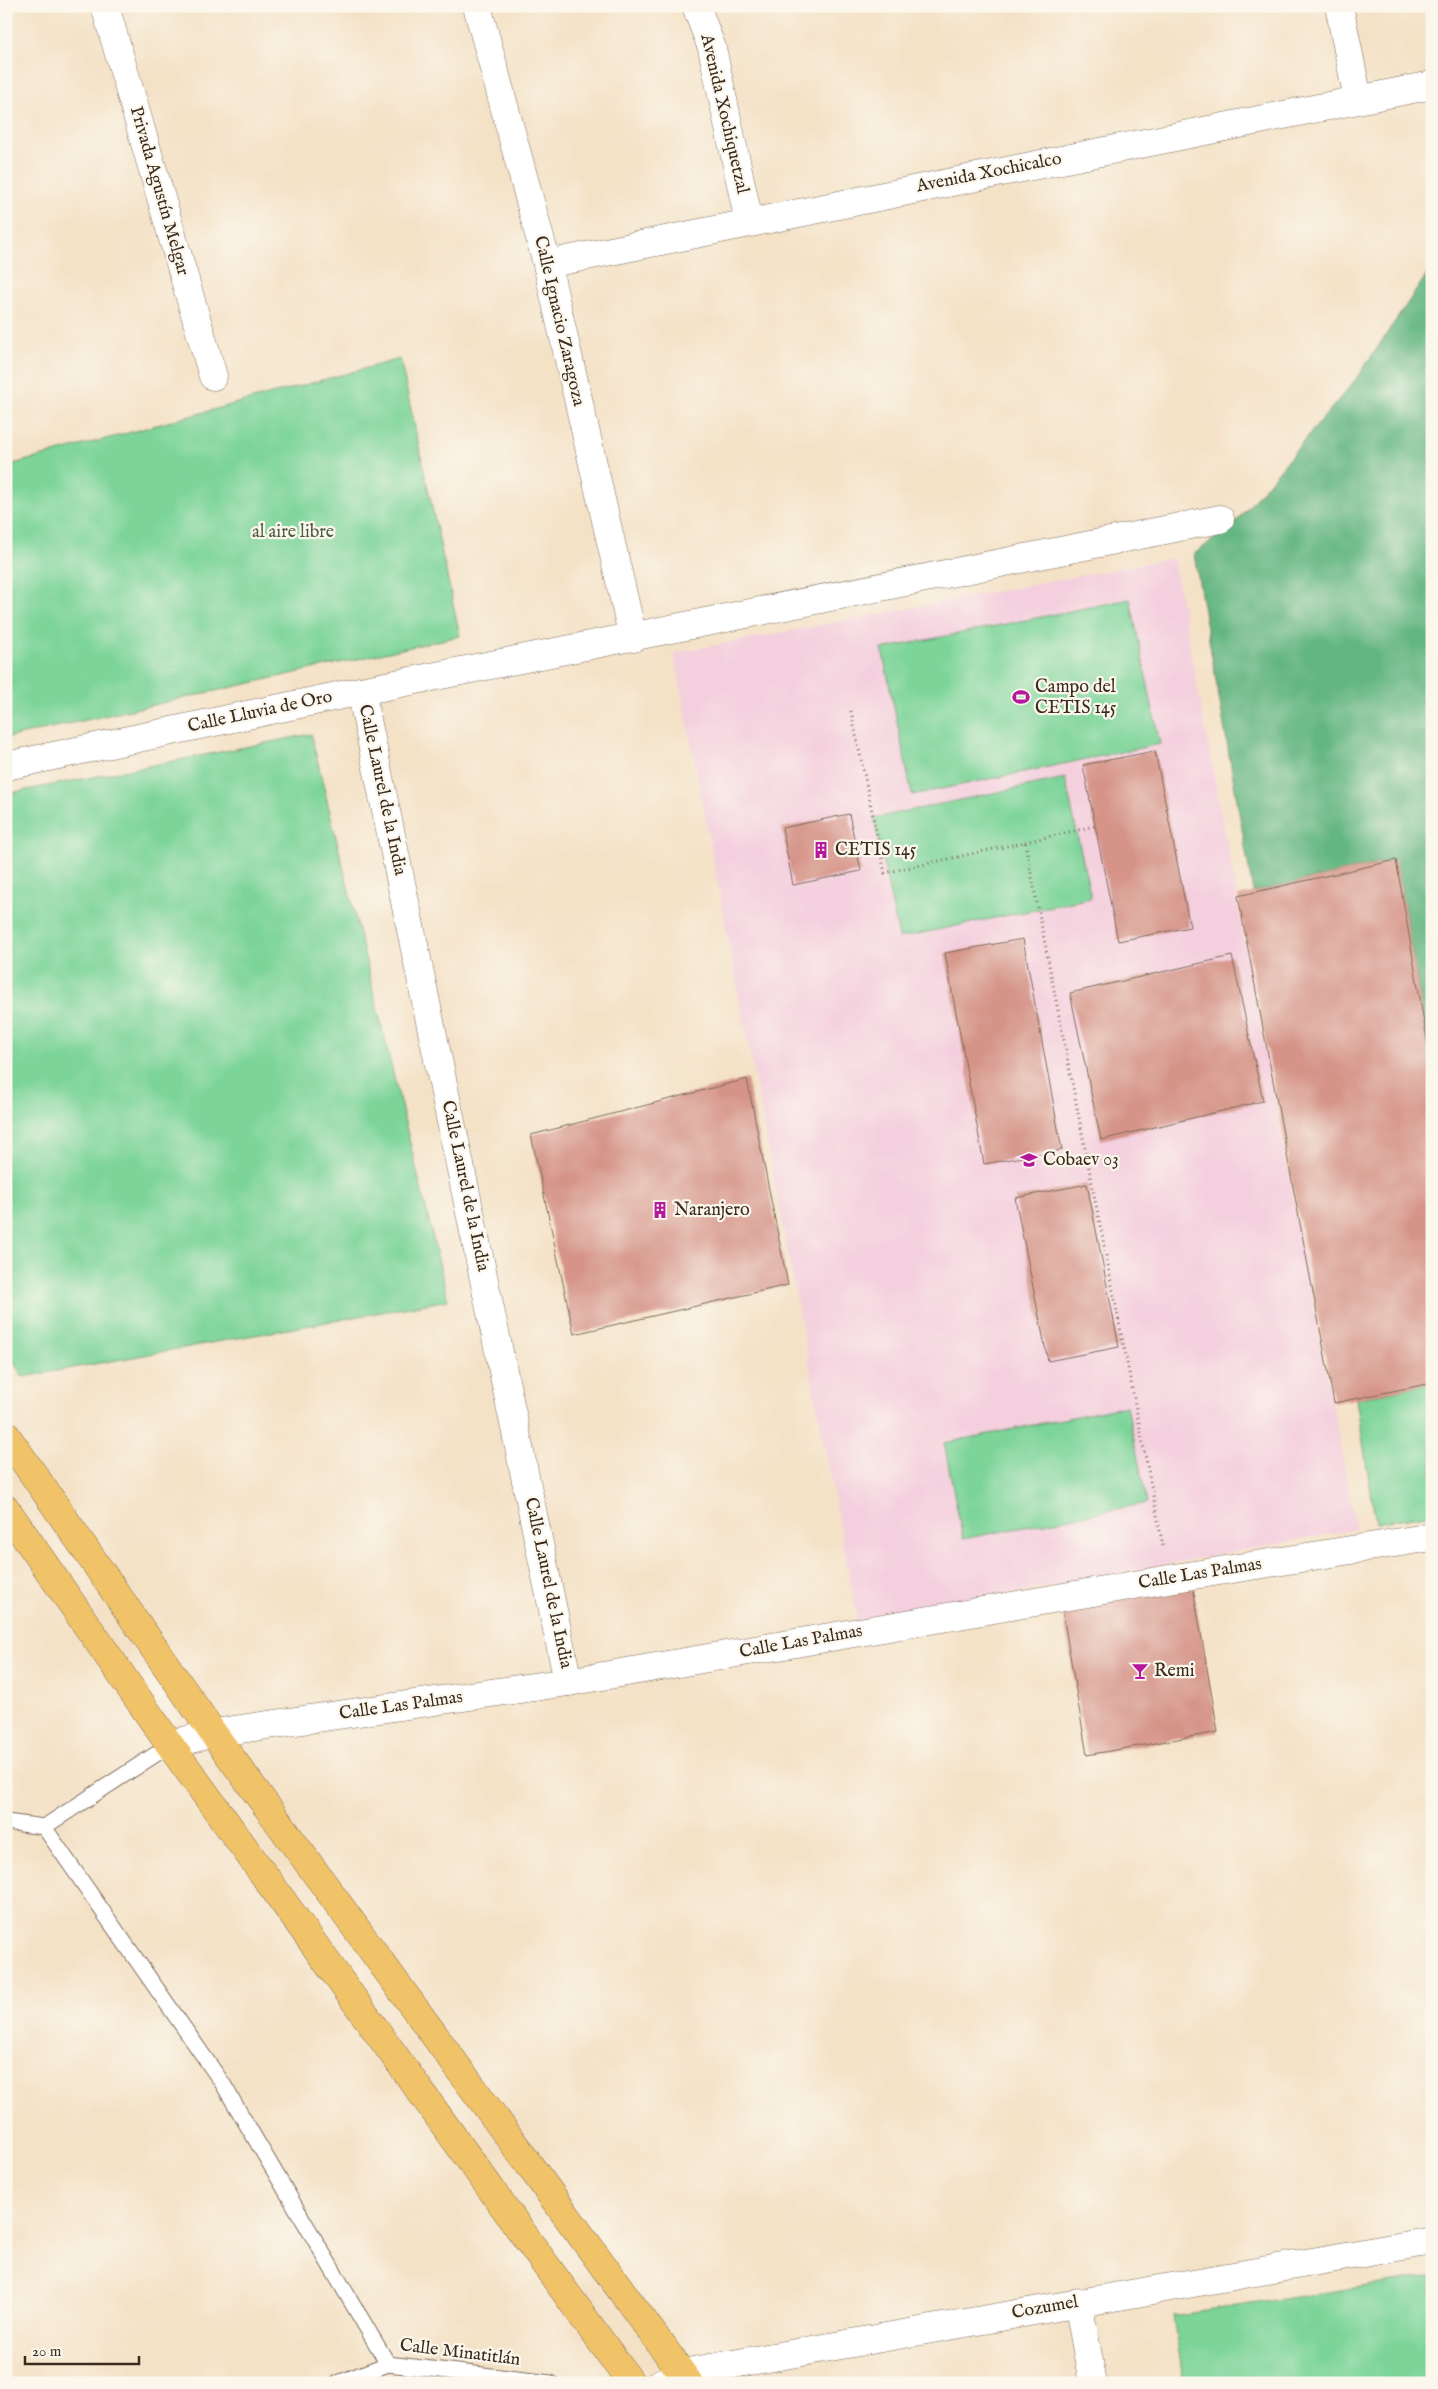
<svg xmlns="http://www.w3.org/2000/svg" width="1438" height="2389" font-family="'IM FELL English',serif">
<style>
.built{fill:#f4cfde}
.green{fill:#7bd499;stroke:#5b7f5c}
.forest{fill:#64b681;stroke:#507050}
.building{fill:#d69489}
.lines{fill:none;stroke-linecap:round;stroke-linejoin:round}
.service-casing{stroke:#7c6a59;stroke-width:17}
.minor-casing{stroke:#7c6a59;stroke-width:29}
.primary-casing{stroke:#7c6a59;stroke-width:29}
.path{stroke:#7c6a59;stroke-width:3;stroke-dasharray:1 4;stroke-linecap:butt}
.service{stroke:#fff;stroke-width:15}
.minor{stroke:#fff;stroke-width:28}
.primary{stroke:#f1c369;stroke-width:28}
.labels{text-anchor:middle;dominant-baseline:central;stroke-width:4.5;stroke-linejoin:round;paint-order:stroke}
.street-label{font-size:18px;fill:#3b2a1e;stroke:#fbf7ec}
.park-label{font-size:18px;fill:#4e5d43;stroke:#fbf7ec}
.poi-label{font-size:18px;fill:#3b2a1e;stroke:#fbf7ec;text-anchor:start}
</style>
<rect width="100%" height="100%" fill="#fbf7ec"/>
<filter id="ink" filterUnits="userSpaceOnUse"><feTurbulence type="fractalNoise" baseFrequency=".02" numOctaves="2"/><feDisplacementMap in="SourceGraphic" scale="10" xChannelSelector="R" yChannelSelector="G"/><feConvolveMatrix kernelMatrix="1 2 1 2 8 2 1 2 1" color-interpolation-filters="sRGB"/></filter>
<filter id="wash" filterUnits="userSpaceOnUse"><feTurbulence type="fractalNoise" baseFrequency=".0096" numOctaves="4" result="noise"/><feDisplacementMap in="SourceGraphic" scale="20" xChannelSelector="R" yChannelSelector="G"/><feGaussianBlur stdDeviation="1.12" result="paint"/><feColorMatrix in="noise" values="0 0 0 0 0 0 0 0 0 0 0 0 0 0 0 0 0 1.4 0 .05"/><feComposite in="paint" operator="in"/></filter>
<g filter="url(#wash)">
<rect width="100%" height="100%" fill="#f4e2c7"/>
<polygon class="built" points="1173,558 1356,1529 858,1622 674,653"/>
<g class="green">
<polygon points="400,359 460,636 6,738 6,466"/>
<polygon points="1130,599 1160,744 912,795 882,649"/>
<polygon points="311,734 448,1300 23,1377 6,1350 6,794"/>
<polygon points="1065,778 1091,898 899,938 874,818"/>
<polygon points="1432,1383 1432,1514 1376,1523 1356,1399"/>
<polygon points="1127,1406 1147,1503 963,1539 944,1443"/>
<polygon points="1432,2276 1432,2383 1184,2383 1173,2316"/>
</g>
<polygon class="forest" points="1432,267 1432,1068 1396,860 1253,892 1194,554 1235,523 1356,379"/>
<g id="blocks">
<g class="building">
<polygon points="1155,751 1190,927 1118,941 1083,765"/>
<polygon points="849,814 861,871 793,885 782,828"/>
<polygon points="1396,860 1432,1068 1432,1383 1334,1403 1238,896"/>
<polygon points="1023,939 1062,1150 984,1164 945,953"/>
<polygon points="1232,956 1263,1101 1101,1140 1070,993"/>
<polygon points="747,1079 788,1285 574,1334 531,1135"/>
<polygon points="1087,1184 1119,1347 1048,1361 1015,1198"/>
<polygon points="1193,1587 1218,1732 1087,1755 1062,1609"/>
</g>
</g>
</g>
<g filter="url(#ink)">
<use href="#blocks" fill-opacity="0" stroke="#7c6a59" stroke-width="1"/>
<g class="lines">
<g class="service-casing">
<g id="service">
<polyline points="170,1745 44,1827 223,2084 388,2364"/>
<polyline points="6,1822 44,1827"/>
<polyline points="338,2383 388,2364 551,2383"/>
</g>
</g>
<g class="minor-casing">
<g id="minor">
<polyline points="105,6 213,376"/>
<polyline points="477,6 547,264 633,638"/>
<polyline points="696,6 712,48 749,222"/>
<polyline points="1339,6 1358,99"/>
<polyline points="547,264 1432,85"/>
<polyline points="361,691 568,1682"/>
<polyline points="6,766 361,691 1220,519"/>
<polyline points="170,1745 213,1733 568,1682 1169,1579 1432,1537"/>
<polyline points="1078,2302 1093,2383"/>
<polyline points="661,2383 682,2373 1432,2241"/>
</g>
</g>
<g class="primary-casing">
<g id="primary">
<polyline points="6,1435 213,1733 689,2383"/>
<polyline points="6,1509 170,1745 631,2383"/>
</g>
</g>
<g class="path">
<polyline points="851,711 885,873 1025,842 1163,1546"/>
<polyline points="1025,842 1095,826"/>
</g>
<use href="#service" class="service"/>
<use href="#minor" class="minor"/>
<use href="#primary" class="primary"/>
</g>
</g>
<defs>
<g id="stadium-bare" transform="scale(1.35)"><path d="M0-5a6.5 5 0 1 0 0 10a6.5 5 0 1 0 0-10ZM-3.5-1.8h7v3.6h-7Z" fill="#b5179e" stroke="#fbf7ec" stroke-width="2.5" paint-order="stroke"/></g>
<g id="building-bare" transform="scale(1.35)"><path d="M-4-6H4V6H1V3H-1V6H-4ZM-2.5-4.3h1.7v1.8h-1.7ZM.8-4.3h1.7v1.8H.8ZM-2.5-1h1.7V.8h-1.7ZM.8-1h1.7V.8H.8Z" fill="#b5179e" stroke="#fbf7ec" stroke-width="2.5" paint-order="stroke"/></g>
<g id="school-bare" transform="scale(1.35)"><path d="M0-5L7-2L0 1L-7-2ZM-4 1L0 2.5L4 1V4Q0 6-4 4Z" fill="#b5179e" stroke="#fbf7ec" stroke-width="2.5" paint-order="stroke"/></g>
<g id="bar-bare" transform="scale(1.35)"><path d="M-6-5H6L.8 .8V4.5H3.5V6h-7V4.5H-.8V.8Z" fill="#b5179e" stroke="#fbf7ec" stroke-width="2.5" paint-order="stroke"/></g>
</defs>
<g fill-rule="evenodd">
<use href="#stadium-bare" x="1021" y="697"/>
<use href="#building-bare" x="821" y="850"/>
<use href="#school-bare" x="1029" y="1160"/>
<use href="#building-bare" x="660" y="1210"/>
<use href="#bar-bare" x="1140" y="1671"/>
</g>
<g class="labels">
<g class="street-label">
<text transform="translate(724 114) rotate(77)">Avenida Xochiquetzal</text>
<text transform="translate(989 173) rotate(-11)">Avenida Xochicalco</text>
<text transform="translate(159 191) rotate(74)">Privada Agustín Melgar</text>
<text transform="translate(559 321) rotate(77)">Calle Ignacio Zaragoza</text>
<text transform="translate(260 712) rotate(-12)">Calle Lluvia de Oro</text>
<text transform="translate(382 790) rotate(78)">Calle Laurel de la India</text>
<text transform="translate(465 1186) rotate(78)">Calle Laurel de la India</text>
<text transform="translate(1200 1574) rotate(-9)">Calle Las Palmas</text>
<text transform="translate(548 1583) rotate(78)">Calle Laurel de la India</text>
<text transform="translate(801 1642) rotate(-10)">Calle Las Palmas</text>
<text transform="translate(401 1706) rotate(-8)">Calle Las Palmas</text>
<text transform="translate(1045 2308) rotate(-10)">Cozumel</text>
<text transform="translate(460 2353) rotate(7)">Calle Minatitlán</text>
</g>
<g class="park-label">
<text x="293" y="532">al aire libre</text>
</g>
<g class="poi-label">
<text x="1035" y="687">Campo del<tspan x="1035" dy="21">CETIS 145</tspan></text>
<text x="835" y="850">CETIS 145</text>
<text x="1043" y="1160">Cobaev 03</text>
<text x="674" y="1210">Naranjero</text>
<text x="1154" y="1671">Remi</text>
</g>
</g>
<rect width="1438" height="2389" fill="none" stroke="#fbf7ec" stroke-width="25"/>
<path d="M25 2356v8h114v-8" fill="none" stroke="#3b2a1e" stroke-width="2.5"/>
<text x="32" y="2356" font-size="15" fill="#3b2a1e" stroke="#fbf7ec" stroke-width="4" paint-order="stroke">20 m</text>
</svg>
